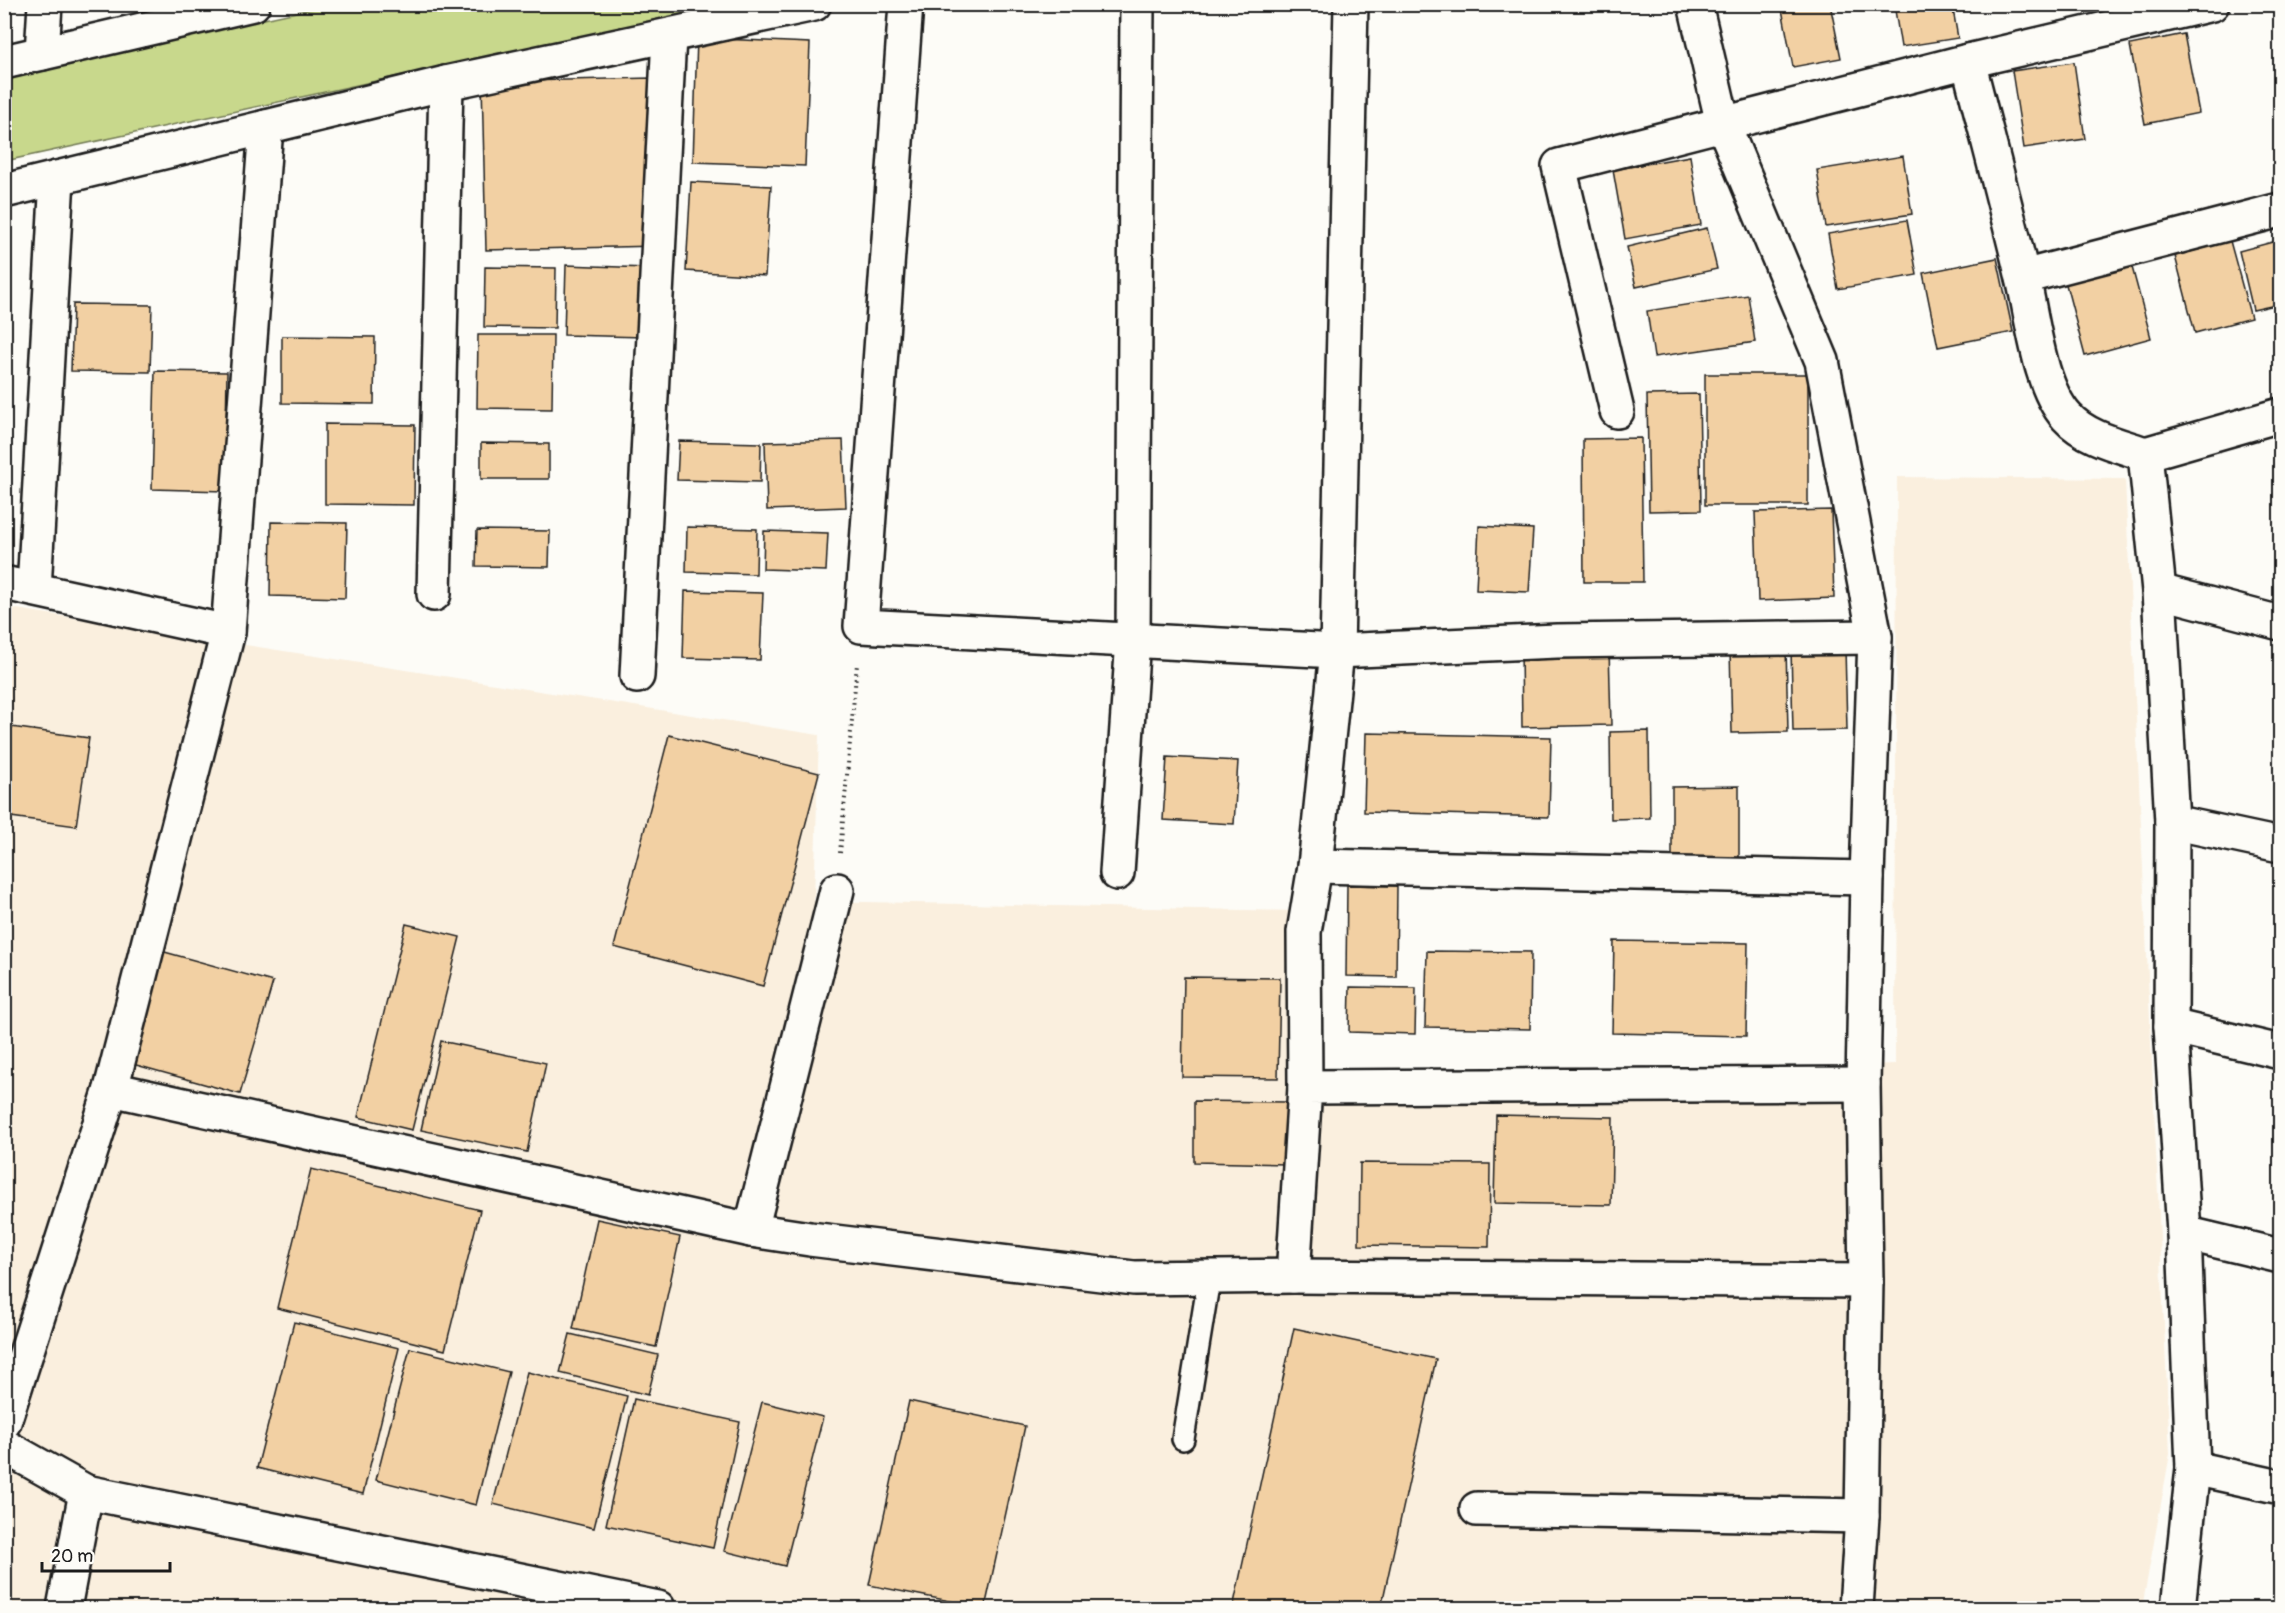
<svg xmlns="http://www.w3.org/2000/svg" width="2285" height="1613" font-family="Pangolin,sans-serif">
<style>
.built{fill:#faefde}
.green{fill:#c8d88c;stroke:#727a54;stroke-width:1.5}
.building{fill:#f2d0a3;stroke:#1c1c1c;stroke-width:1.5}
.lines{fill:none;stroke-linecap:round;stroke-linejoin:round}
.service-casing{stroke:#1c1c1c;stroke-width:26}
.minor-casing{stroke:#1c1c1c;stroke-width:38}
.tertiary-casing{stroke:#1c1c1c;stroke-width:38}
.path{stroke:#1c1c1c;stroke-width:4;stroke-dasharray:1.5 4.5;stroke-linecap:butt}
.service{stroke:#fdfcf7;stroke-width:21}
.minor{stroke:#fdfcf7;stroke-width:33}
.tertiary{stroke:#fdfcf7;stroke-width:33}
</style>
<rect width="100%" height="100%" fill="#fdfcf7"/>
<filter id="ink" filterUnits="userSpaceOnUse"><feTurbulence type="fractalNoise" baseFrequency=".0167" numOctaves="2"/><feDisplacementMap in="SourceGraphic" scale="12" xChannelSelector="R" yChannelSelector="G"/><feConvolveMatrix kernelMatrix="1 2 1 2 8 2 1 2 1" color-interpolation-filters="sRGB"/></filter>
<g filter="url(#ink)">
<polygon class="built" points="1897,477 2125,479 2170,1454 2142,1608 5,1608 4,607 819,735 814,901 1297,911 1289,1083 1895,1064"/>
<polygon class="green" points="329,5 728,5 5,161 4,75"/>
<g class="building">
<polygon points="1781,4 1830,4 1841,58 1793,67"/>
<polygon points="1894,4 1952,4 1958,38 1901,47"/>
<polygon points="2184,34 2199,113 2145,124 2130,45"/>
<polygon points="697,38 810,43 805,166 693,162"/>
<polygon points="2074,62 2085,139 2024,148 2012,71"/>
<polygon points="652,78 657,246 486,250 482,82"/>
<polygon points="1690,156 1701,225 1625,239 1613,170"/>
<polygon points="1903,156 1912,214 1826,227 1817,170"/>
<polygon points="691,182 771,186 765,276 686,271"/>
<polygon points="1907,220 1917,275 1838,289 1828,234"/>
<polygon points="1707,228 1717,269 1636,287 1627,247"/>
<polygon points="2280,240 2280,304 2253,310 2239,251"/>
<polygon points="2230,241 2251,318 2195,333 2175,256"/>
<polygon points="2129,256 2151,338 2085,356 2063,273"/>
<polygon points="1997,258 2013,332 1938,347 1923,273"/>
<polygon points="566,265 646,268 644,337 564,335"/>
<polygon points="485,267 556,268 555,328 484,327"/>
<polygon points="1748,295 1755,342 1654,357 1647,311"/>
<polygon points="73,304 152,305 150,372 71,371"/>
<polygon points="478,335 553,335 552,409 477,408"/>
<polygon points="282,336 375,337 374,404 282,403"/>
<polygon points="155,371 227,372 225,491 152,489"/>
<rect x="1705" y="374" width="103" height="131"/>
<polygon points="1699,394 1701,510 1649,511 1647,395"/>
<polygon points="325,424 415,425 414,505 325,504"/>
<polygon points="1641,438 1643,582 1584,582 1583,439"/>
<polygon points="843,440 846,507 767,510 765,442"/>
<polygon points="679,441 761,443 760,482 677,480"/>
<polygon points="481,443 549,444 549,479 481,479"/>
<polygon points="1831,510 1834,598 1758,601 1755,512"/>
<polygon points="271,522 347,523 345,598 270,596"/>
<polygon points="1479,526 1533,529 1529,592 1476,590"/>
<polygon points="687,527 757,529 756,574 686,572"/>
<polygon points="477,530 550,531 549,567 476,566"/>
<polygon points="764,531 828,533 826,571 763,569"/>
<polygon points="685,591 763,593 760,660 683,658"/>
<polygon points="1786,647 1788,732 1732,733 1730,649"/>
<polygon points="1609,648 1611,725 1522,727 1521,649"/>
<polygon points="1845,648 1847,730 1793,731 1791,649"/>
<polygon points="4,726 89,738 76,826 4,816"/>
<polygon points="1649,731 1650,818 1611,819 1610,732"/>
<polygon points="1366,733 1551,737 1549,817 1364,812"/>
<polygon points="669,735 819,773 763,986 614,947"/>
<polygon points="1167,757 1238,761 1234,824 1163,820"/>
<polygon points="1739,786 1739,860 1672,860 1672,787"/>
<polygon points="1347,885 1397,886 1396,977 1346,976"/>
<polygon points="406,924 460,937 412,1130 358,1117"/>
<polygon points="1614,941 1748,943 1746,1036 1612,1033"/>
<polygon points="161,951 273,982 240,1094 129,1063"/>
<polygon points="1427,951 1531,952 1530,1029 1425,1027"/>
<polygon points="1184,977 1280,978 1278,1078 1182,1077"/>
<polygon points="1350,987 1416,988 1415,1034 1349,1032"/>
<polygon points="441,1041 546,1063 527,1152 421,1130"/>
<polygon points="1194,1101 1286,1102 1286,1164 1194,1162"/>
<polygon points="1496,1115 1613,1117 1611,1205 1494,1203"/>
<polygon points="1360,1163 1490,1164 1489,1247 1359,1245"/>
<polygon points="311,1169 480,1210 445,1350 277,1308"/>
<polygon points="597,1219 680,1237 656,1347 573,1329"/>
<polygon points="294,1322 399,1348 363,1494 257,1468"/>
<polygon points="1294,1328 1436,1359 1381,1608 1233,1608"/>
<polygon points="570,1334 658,1355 648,1395 560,1373"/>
<polygon points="410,1348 509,1372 476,1505 376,1480"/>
<polygon points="527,1372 627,1396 594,1528 493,1504"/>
<polygon points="634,1399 740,1422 713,1548 606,1525"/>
<polygon points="909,1401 1025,1426 985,1608 869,1585"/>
<polygon points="762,1402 823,1417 785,1566 724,1551"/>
</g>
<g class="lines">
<g class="service-casing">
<polyline id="service" points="1183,1439 1209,1279"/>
</g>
<g class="minor-casing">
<g id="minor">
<polyline points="906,4 861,626 1337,651 1557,641 1875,637"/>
<polyline points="1695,4 1723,124 1822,361 1875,637 1867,878 1863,1084 1866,1281 1862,1516 1856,1608"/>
<polyline points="42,53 45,4"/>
<path d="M1968,61C1986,132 2005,203 2022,274C2033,317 2038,385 2067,417C2086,438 2119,445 2145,454L2159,591L2172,822L2171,1026L2184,1233L2193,1468L2178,1608"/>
<polyline points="4,62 253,4"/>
<polyline points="2023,277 2280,210"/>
<polyline points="1617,411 1559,166 1968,61 2212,4"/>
<polyline points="2145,454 2280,415"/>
<polyline points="4,583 228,632"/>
<polyline points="34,589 57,178"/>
<polyline points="2159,591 2280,623"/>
<polyline points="434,594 446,83"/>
<polyline points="637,676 669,36"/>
<polyline points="2172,822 2280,845"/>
<polyline points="1315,866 1867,878"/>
<polyline points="1117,873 1133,639 1137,4"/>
<polyline points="2171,1026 2280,1052"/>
<polyline points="1305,1087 1304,932 1315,866 1337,651 1351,4"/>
<polyline points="111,1089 751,1230 810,1239 1134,1278 1293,1276 1866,1281"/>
<polyline points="751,1230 837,890"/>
<polyline points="2184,1233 2280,1256"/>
<polyline points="1293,1276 1305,1087 1863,1084"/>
<polyline points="4,1422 111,1089 228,632 266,127"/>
<polyline points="4,1446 86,1492 658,1608"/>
<polyline points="2193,1468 2280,1487"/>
<polyline points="1477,1509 1862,1516"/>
<polyline points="64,1608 86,1492"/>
</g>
</g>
<g class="tertiary-casing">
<polyline id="tertiary" points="4,191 446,83 814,4"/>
</g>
<polyline class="path" points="840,853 857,664"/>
<use href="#service" class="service"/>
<use href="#minor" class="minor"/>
<use href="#tertiary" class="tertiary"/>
</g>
</g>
<rect width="2285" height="1613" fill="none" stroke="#fdfcf7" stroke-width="24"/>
<rect x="12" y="12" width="2261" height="1589" fill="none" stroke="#1c1c1c" stroke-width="2" filter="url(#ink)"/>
<path d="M42 1562v9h128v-9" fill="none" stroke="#1c1c1c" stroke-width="3"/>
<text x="51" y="1562" font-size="18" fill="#1c1c1c" stroke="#fdfcf7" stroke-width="4.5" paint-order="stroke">20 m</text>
</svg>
